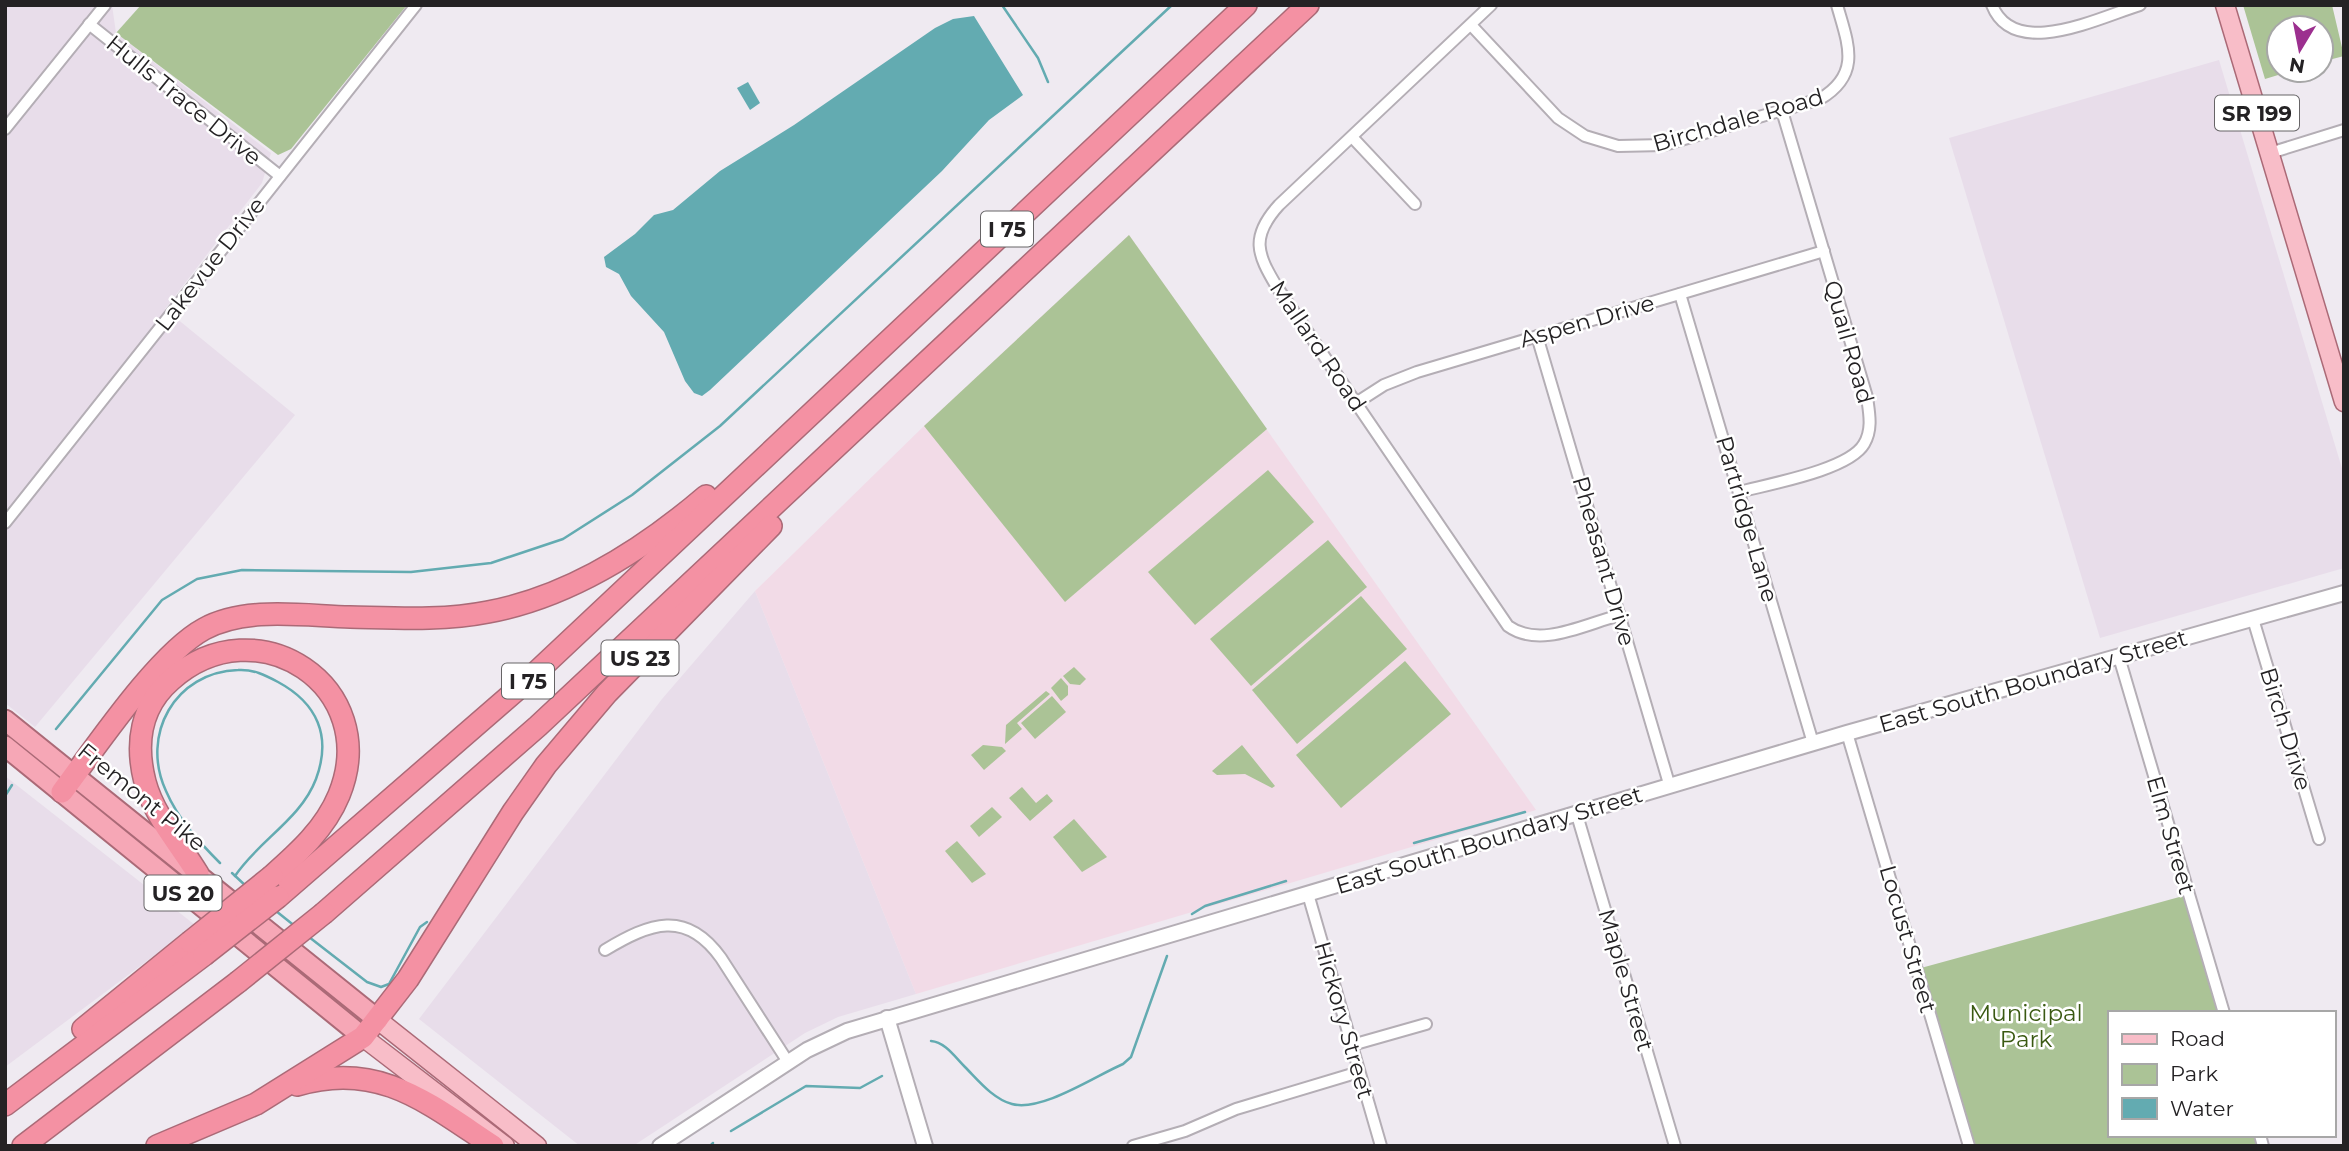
<svg xmlns="http://www.w3.org/2000/svg" width="2349" height="1151" font-family="Montserrat,sans-serif">
<style>
.built{fill:#e8ddea}
.education{fill:#f2dbe7}
.green{fill:#abc396}
.water{fill:#63abb1}
.lines{fill:none;stroke-linecap:round;stroke-linejoin:round}
.stream{stroke:#63abb1;stroke-width:2.5}
.minor-casing{stroke:#b4aeb5;stroke-width:14}
.tertiary-casing{stroke:#b4aeb5;stroke-width:18}
.primary-casing{stroke:#ab6a77;stroke-width:21}
.trunk-casing{stroke:#ab6a77;stroke-width:23}
.motorway-casing{stroke:#ab6a77;stroke-width:24}
.minor{stroke:#fff;stroke-width:10}
.tertiary{stroke:#fff;stroke-width:14}
.primary{stroke:#f8bdc8;stroke-width:18}
.trunk{stroke:#f6a7b6;stroke-width:19}
.motorway{stroke:#f491a3;stroke-width:21}
.motorway-bridge-casing{stroke:#ab6a77;stroke-width:24;stroke-linecap:butt}
.motorway-bridge{stroke:#f491a3;stroke-width:21}
.labels{text-anchor:middle;dominant-baseline:central;stroke-width:5;stroke-linejoin:round;paint-order:stroke}
.shield{fill:#fff;stroke:#666466;stroke-width:2}
.shield-label{font-size:21px;font-weight:bold;fill:#242224}
.street-label{font-size:23px;fill:#242224;stroke:#fff}
.park-label{font-size:23px;fill:#3a5912;stroke:#fff}
</style>
<rect width="100%" height="100%" fill="#efeaf1"/>
<g class="built">
<polygon points="5,5 112,5 116,33 271,153 262,183 165,309 295,415 35,727 5,703"/>
<polygon points="2219,60 2344,475 2344,568 2100,638 1949,138"/>
<polygon points="755,591 916,994 838,1017 805,1033 633,1146 580,1146 419,1019 662,699"/>
<polygon points="5,776 195,925 5,1067"/>
</g>
<polygon class="education" points="1129,235 1536,810 916,994 755,591 924,426"/>
<g class="green">
<polygon points="141,5 407,5 291,149 278,155 116,33"/>
<polygon points="2243,5 2332,5 2344,56 2321,62 2321,28 2279,28 2279,70 2295,70 2265,79"/>
<polygon points="1129,235 1267,429 1065,602 924,426"/>
<polygon points="1268,470 1314,522 1195,625 1148,572"/>
<polygon points="1328,540 1367,587 1251,686 1210,639"/>
<polygon points="1361,596 1407,649 1297,744 1252,690"/>
<polygon points="1405,661 1451,714 1341,808 1296,755"/>
<polygon points="1074,667 1086,679 1080,685 1070,684 1063,676"/>
<polygon points="1061,678 1068,686 1068,695 1061,701 1051,688"/>
<polygon points="1046,691 1050,694 1017,723 1022,729 1005,744 1006,725"/>
<polygon points="1052,696 1066,712 1035,739 1021,723"/>
<polygon points="983,745 1002,747 1006,751 984,770 971,755"/>
<polygon points="1242,745 1275,786 1272,788 1245,774 1217,775 1212,771"/>
<polygon points="1022,787 1036,803 1047,794 1053,801 1030,821 1009,798"/>
<polygon points="992,807 1002,817 979,837 970,826"/>
<polygon points="1074,819 1107,857 1082,872 1053,837"/>
<polygon points="957,841 986,874 972,883 945,851"/>
<polygon points="2183,896 2218,1013 2109,1013 2109,1135 2255,1135 2258,1146 1974,1146 1921,968"/>
</g>
<g class="water">
<polygon points="974,16 1023,95 989,120 942,171 710,390 702,396 694,393 685,381 664,332 631,296 619,274 606,267 604,257 635,234 654,215 673,210 720,171 794,125 935,28 953,19"/>
<polygon points="748,82 760,103 750,110 737,88"/>
</g>
<g class="lines">
<g class="stream">
<polyline points="1002,5 1038,58 1048,82"/>
<polyline points="56,729 162,600 197,579 242,570 411,572 491,563 563,539 632,495 720,426 1172,5"/>
<polyline points="5,796 12,785"/>
<polyline points="1414,843 1525,812"/>
<path d="M220,863C199,842 178,819 166,791C140,735 175,672 238,670C253,669 265,675 278,682C317,703 332,736 316,779C301,819 258,841 235,876"/>
<polyline points="232,873 247,887"/>
<polyline points="276,911 296,927"/>
<polyline points="1192,914 1205,906 1286,881"/>
<polyline points="309,937 367,982 381,987 389,984 420,927 427,922"/>
<path d="M931,1041C945,1042 955,1057 965,1067C978,1080 993,1099 1012,1104C1042,1112 1095,1076 1123,1064L1131,1057L1167,956"/>
<polyline points="731,1131 806,1086 860,1088 882,1076"/>
<polyline points="710,1146 713,1143"/>
</g>
<g class="minor-casing">
<g id="minor">
<path d="M1491,5L1279,205C1250,237 1257,254 1277,287L1508,626C1540,649 1585,624 1620,615"/>
<path d="M1992,5C2014,61 2100,17 2140,5"/>
<polyline points="89,24 280,176"/>
<path d="M1471,25L1558,118L1585,136L1618,146L1664,145L1820,99C1862,74 1848,44 1837,5"/>
<polyline points="5,129 105,5"/>
<polyline points="1352,137 1415,204"/>
<polyline points="2270,153 2344,130"/>
<polyline points="1680,294 1813,743"/>
<polyline points="1537,336 1670,787"/>
<polyline points="1356,403 1384,385 1417,372 1824,251"/>
<path d="M1739,492C1769,484 1849,470 1864,444C1873,429 1869,412 1867,397L1782,111"/>
<polyline points="5,523 416,5"/>
<polyline points="2253,619 2319,839"/>
<polyline points="2119,657 2224,1013"/>
<polyline points="1847,733 1969,1146"/>
<polyline points="1577,815 1675,1146"/>
<polyline points="1308,894 1381,1146"/>
<path d="M605,950C650,923 686,909 721,958L788,1062"/>
<polyline points="1352,1045 1426,1024"/>
<polyline points="2260,1135 2263,1146"/>
<polyline points="1133,1146 1185,1131 1236,1109 1359,1072"/>
</g>
</g>
<g class="tertiary-casing">
<g id="tertiary">
<polyline points="887,1018 925,1146"/>
<polyline points="660,1146 807,1050 847,1031 1847,733 2344,593"/>
</g>
</g>
<g class="primary-casing">
<g id="primary">
<polyline points="2225,5 2344,402"/>
<polyline points="378,1020 537,1146"/>
<polyline points="363,1037 505,1146"/>
</g>
</g>
<g class="trunk-casing">
<g id="trunk">
<polyline points="5,720 378,1020"/>
<polyline points="5,746 363,1037"/>
</g>
</g>
<g class="motorway-casing">
<g id="motorway">
<path d="M62,792C96,747 158,654 204,629C246,606 305,616 350,617C396,618 443,621 488,612C569,597 644,549 706,496"/>
<path d="M198,874C180,844 154,816 145,782C135,743 141,706 171,680C257,603 383,687 339,795C325,829 298,853 272,876"/>
<polyline points="278,897 528,680 1246,5"/>
<polyline points="324,913 538,726 1308,5"/>
<polyline points="83,1029 190,942"/>
<path d="M297,1085C379,1060 429,1104 493,1146"/>
<polyline points="5,1105 204,955"/>
<polyline points="23,1146 238,982"/>
<polyline points="157,1146 256,1104 363,1037 408,979 513,812 546,765 607,693 771,526"/>
</g>
</g>
<use href="#minor" class="minor"/>
<use href="#tertiary" class="tertiary"/>
<use href="#primary" class="primary"/>
<use href="#trunk" class="trunk"/>
<use href="#motorway" class="motorway"/>
<g class="motorway-bridge-casing">
<g id="motorway-bridge">
<polyline points="190,942 272,876"/>
<polyline points="204,955 278,897"/>
<polyline points="238,982 324,913"/>
</g>
</g>
<use href="#motorway-bridge" class="motorway-bridge"/>
</g>
<g class="labels">
<g class="shield">
<rect x="2215" y="95.5" width="84" height="35" rx="5"/>
<rect x="981" y="211.5" width="52" height="35" rx="5"/>
<rect x="601.5" y="640.5" width="77" height="35" rx="5"/>
<rect x="502" y="663.5" width="52" height="35" rx="5"/>
<rect x="144.5" y="875.5" width="77" height="35" rx="5"/>
</g>
<g class="shield-label">
<text x="2257" y="113">SR 199</text>
<text x="1007" y="229">I 75</text>
<text x="640" y="658">US 23</text>
<text x="528" y="681">I 75</text>
<text x="183" y="893">US 20</text>
</g>
<g class="street-label">
<text transform="translate(184 100) rotate(39)">Hulls Trace Drive</text>
<text transform="translate(1738 120) rotate(-16)">Birchdale Road</text>
<text transform="translate(210 264) rotate(-52)">Lakevue Drive</text>
<text transform="translate(1587 321) rotate(-16)">Aspen Drive</text>
<text transform="translate(1849 342) rotate(74)">Quail Road</text>
<text transform="translate(1318 346) rotate(56)">Mallard Road</text>
<text transform="translate(1747 519) rotate(74)">Partridge Lane</text>
<text transform="translate(1604 561) rotate(74)">Pheasant Drive</text>
<text transform="translate(2033 681) rotate(-16)">East South Boundary Street</text>
<text transform="translate(2286 729) rotate(73)">Birch Drive</text>
<text transform="translate(142 797) rotate(39)">Fremont Pike</text>
<text transform="translate(2171 835) rotate(74)">Elm Street</text>
<text transform="translate(1489 840) rotate(-17)">East South Boundary Street</text>
<text transform="translate(1908 939) rotate(74)">Locust Street</text>
<text transform="translate(1626 980) rotate(74)">Maple Street</text>
<text transform="translate(1344 1020) rotate(74)">Hickory Street</text>
</g>
<g class="park-label">
<text x="2026" y="1013">Municipal<tspan x="2026" dy="26">Park</tspan></text>
</g>
</g>
<rect width="2349" height="1151" fill="none" stroke="#242224" stroke-width="14"/>
<rect x="2108" y="1011" width="228" height="126" fill="#ffffff" stroke="#a7a7a7" stroke-width="2"/>
<rect x="2122" y="1034" width="35" height="10" fill="#f8bdc8" stroke="#a7a7a7" stroke-width="2"/>
<text x="2170" y="1046" font-size="21" fill="#242224">Road</text>
<rect x="2122" y="1064" width="35" height="21" fill="#abc396" stroke="#a7a7a7" stroke-width="2"/>
<text x="2170" y="1081" font-size="21" fill="#242224">Park</text>
<rect x="2122" y="1098" width="35" height="21" fill="#63abb1" stroke="#a7a7a7" stroke-width="2"/>
<text x="2170" y="1116" font-size="21" fill="#242224">Water</text>
<g transform="translate(2300 49) rotate(190)"><circle r="33" fill="#ffffff" stroke="#a7a7a7" stroke-width="2"/>
<path d="M0-5L12 26L0 18L-12 26Z" fill="#9c2f8f"/>
<text y="-10" font-size="19" font-weight="bold" text-anchor="middle" fill="#242224">N</text>
</g>
</svg>
